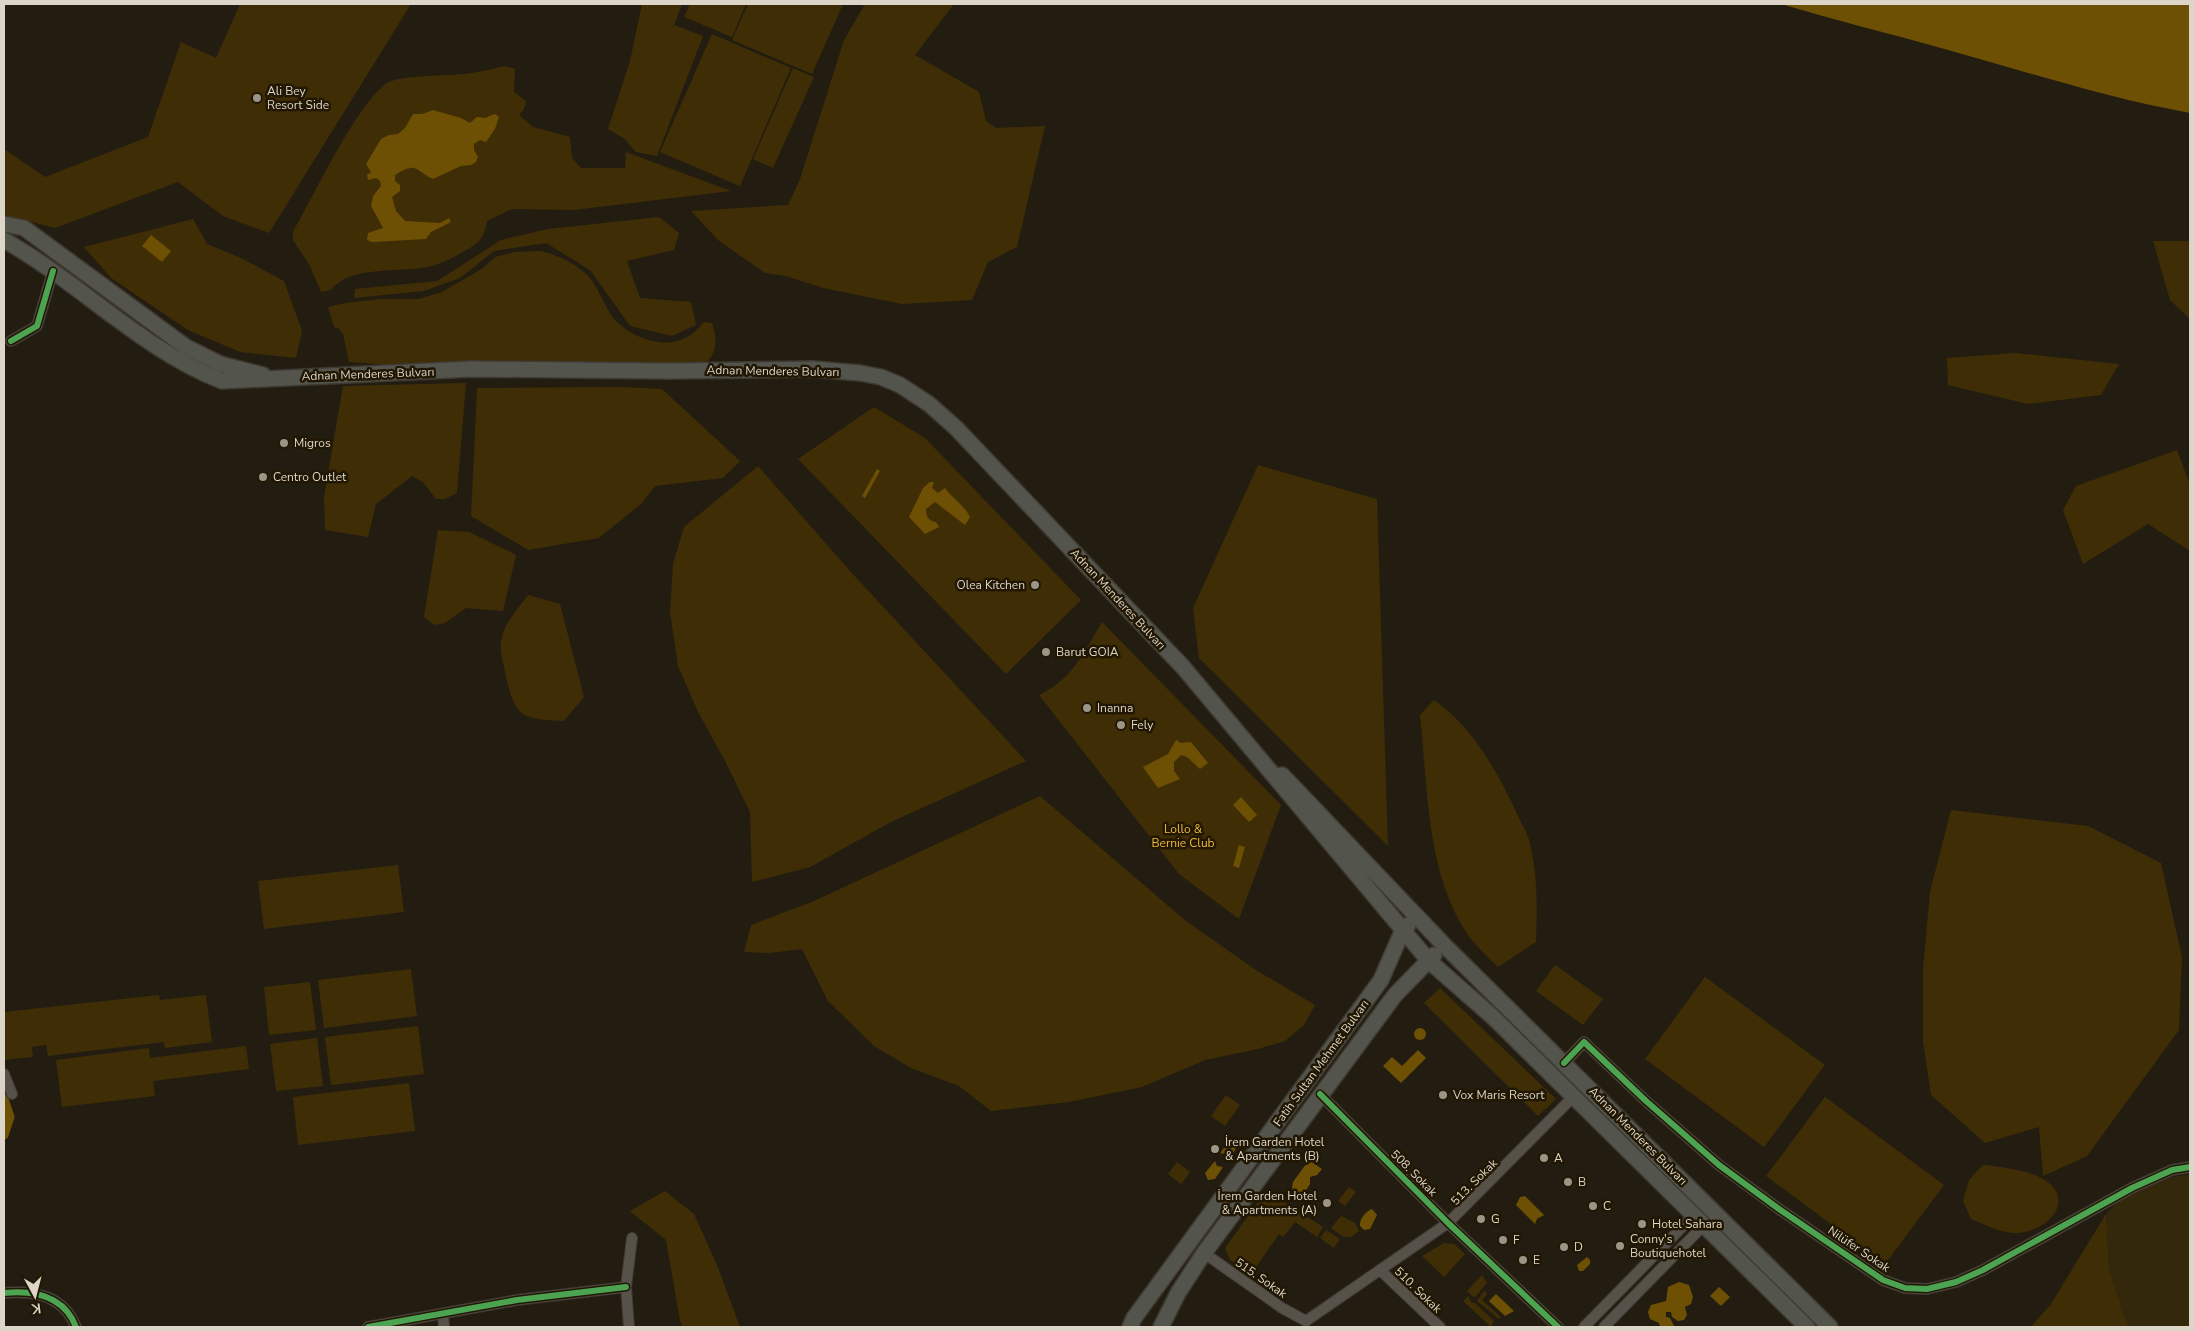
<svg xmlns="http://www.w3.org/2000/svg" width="2194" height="1331" font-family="'Nunito Sans',sans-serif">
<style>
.built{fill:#33270c}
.green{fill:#3f2d05}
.water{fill:#6d5003}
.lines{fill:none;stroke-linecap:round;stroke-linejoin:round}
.canal{stroke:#6d5003;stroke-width:9}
.street-casing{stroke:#3e3931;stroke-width:12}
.secondary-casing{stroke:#3e3931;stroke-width:18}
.street{stroke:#575249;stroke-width:10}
.secondary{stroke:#53544c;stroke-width:15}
.cycleway-casing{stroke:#211702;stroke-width:9}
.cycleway{stroke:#4ca352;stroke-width:6}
.poi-dot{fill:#9b9588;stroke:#211702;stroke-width:2}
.labels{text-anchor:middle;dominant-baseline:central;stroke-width:5;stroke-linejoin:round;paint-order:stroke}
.poi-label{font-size:12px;fill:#dcd5c8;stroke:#211702;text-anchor:start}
.street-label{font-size:12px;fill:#dcd5c8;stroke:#211702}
.park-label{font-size:12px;fill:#efb939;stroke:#211702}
</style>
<rect width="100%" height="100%" fill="#231d11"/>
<polygon class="built" points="2190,1174 2190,1327 2128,1327 2109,1269 2106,1214 2118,1202 2140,1190 2169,1178"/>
<g class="green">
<polygon points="240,4 411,4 269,233 223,216 178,182 55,228 4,215 4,149 45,177 148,137 181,42 216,58"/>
<polygon points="642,4 682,4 674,25 703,36 657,156 636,152 625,139 608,129 630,61"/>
<polygon points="690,4 746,4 732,37 684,17"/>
<polygon points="748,4 843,4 812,74 732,40"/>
<polygon points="865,4 954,4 915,55 979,92 986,121 996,128 1045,126 1017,247 988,262 972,300 902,304 823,288 786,276 765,273 718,240 691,211 788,205 800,179 844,40"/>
<polygon points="712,34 791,68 740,186 660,152"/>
<path d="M505,66L515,69L514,92L526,101L524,109L519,115L533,127L570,137L572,158L581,168H625L626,152L731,191L574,210L512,209L487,221C484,239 478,244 463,252C452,258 441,264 428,267C398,273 350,265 331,290L321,292L310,266L293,240V232C312,199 358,102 387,83C400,75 446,76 463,74C477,73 491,69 505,66Z"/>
<polygon points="793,68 814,77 773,168 753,159"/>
<polygon points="659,217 679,233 674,250 627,261 640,298 691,302 696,325 672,336 630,326 590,270 546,243 494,251 460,278 424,291 354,298 355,289 437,281 501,240 548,229"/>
<polygon points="193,219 207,244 243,259 284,281 302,331 296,358 240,352 188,330 111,278 84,247"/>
<polygon points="2153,241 2190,241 2190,319 2170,300"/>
<path d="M540,251C556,254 572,262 585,273C599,285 603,307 616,321C632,338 666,350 687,337C694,334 699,327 704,322L712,323C718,340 717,354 703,366H403L349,362L343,334L338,328L334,327L328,307L345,303L381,299H419L442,292L483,268L495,257L515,252Z"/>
<polygon points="2015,353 2119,364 2101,395 2028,404 1948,385 1947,358"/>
<polygon points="466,383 457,493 445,499 436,499 424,483 412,476 376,504 368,537 325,530 324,497 343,386"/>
<polygon points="622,387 662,389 740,461 723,478 655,486 642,503 599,538 528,550 471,516 477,388"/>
<polygon points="874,407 925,438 1081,600 1006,674 798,459"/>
<polygon points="2177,450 2190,485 2190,551 2148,524 2083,564 2063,510 2076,486"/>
<polygon points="1258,465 1377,499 1388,846 1199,658 1193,608"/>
<polygon points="758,466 850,571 1026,761 891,822 810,867 752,882 750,812 724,759 698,712 678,666 670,612 673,564 684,527"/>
<polygon points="438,530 469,532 516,555 503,611 466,608 445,623 434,625 424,617"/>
<path d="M528,595L560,604L584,697L564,721C519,719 515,717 505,672C504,663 499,651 501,642C503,624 518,609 528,595Z"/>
<path d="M1102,622L1281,805L1239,919L1179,874L1039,695C1072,680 1085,651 1102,622Z"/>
<path d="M1434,700C1474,728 1498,773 1518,816C1522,825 1528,834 1530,844C1538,876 1537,910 1536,942L1498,967C1489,958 1479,949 1471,939C1426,878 1428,789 1420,715Z"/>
<polygon points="1040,796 1186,921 1256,970 1315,1005 1304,1025 1285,1041 1258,1049 1205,1060 1142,1087 1069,1102 991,1111 959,1086 911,1068 874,1046 828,1001 802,949 769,953 744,952 751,925 814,901"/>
<polygon points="1951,810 2088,826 2161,863 2182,957 2179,1030 2087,1156 2043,1176 2039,1127 1985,1143 1931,1095 1923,1041 1923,969 1930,892"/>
<polygon points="398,865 404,912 264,929 258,881"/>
<polygon points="1555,965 1603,999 1583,1025 1536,991"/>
<polygon points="411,969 417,1016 324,1028 318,980"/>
<polygon points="1705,977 1825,1065 1764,1147 1645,1059"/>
<polygon points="310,982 316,1030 269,1035 264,987"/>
<polygon points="1440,988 1556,1099 1538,1116 1424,1003"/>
<polygon points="159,995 160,1000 206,995 212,1042 165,1048 164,1042 48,1056 46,1045 32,1047 33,1057 4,1060 4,1012"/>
<polygon points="418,1026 424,1074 331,1085 325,1037"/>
<polygon points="317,1038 323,1086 276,1091 270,1044"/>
<polygon points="246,1046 249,1069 153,1081 155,1096 62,1107 56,1060 149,1048 150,1058"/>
<polygon points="409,1083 415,1131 298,1145 293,1097"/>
<polygon points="1226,1095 1240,1105 1225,1126 1211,1116"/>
<polygon points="1825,1097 1944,1185 1885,1264 1766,1176"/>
<polygon points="1177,1162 1190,1172 1181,1184 1168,1174"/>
<path d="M1983,1165C2002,1167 2042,1171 2054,1188C2071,1212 2036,1234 2015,1233C2001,1233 1984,1224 1971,1219L1963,1201L1969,1180Z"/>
<polygon points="1349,1187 1356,1192 1345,1206 1338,1201"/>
<polygon points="665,1191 694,1214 717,1265 740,1327 683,1327 680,1321 666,1240 630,1211"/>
<polygon points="1266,1191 1323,1227 1317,1237 1295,1222 1283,1237 1279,1234 1252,1273 1230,1260 1225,1248"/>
<polygon points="2106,1214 2109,1269 2128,1327 2031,1327 2051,1304"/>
<polygon points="1341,1216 1355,1223 1359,1231 1351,1237 1343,1237 1331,1228"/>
<polygon points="1326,1230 1340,1239 1334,1248 1320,1238"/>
<polygon points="1444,1243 1454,1244 1465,1254 1444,1277 1422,1256"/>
<polygon points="1482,1275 1487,1283 1475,1297 1472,1296 1467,1291"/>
<polygon points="1484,1291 1487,1294 1482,1300 1501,1317 1499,1319 1477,1301"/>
<polygon points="1468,1296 1471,1302 1475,1303 1494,1321 1491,1327 1463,1301"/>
</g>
<g class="water">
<path d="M1781,4H2190V113C2106,98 2024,71 1941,48C1888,33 1834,20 1781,4Z"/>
<path d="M433,110L461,118L470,123L477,117L485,118L495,114L499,117L495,129L486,142L480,140L474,144V150L478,157L476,162L471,165L461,166L433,179C414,170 417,161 395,175V181L400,185V191L392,197L396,211L405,221L440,223L449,218L451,222L431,232L426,239L372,242L367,240L368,233L383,228L371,206L373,196L381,186L380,181L376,178L368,180L367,175L371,172L366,164L381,139L389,135L398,134L405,128L413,114H422Z"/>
<polygon points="151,235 171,251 162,262 142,246"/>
<polygon points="877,469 880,471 865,498 862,496"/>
<path d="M930,482H934L932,488L938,493L945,488C953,499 964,505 970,517L965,525L935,502L926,509C926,516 928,521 936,522L939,527L925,534L909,517L923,488Z"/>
<polygon points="1176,740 1181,743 1191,742 1208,763 1200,769 1187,757 1181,755 1174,762 1174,771 1180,779 1158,788 1143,767 1168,754"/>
<polygon points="1241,797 1257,815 1249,822 1233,805"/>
<polygon points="1239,845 1245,847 1239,868 1233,866"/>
<circle cx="1420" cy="1034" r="6"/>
<polygon points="1418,1050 1426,1058 1401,1083 1383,1066 1392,1057 1402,1066"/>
<polygon points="1231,1139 1237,1139 1239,1144 1229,1159 1226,1154 1220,1153"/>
<polygon points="1309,1160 1322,1169 1317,1175 1310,1177 1310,1184 1305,1192 1297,1193 1292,1188 1293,1182"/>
<polygon points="1215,1161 1217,1166 1223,1167 1215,1179 1208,1180 1205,1173"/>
<polygon points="1525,1196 1544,1215 1537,1219 1535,1224 1516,1205 1520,1197"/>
<path d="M1372,1209L1377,1215L1370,1229L1364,1230L1360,1226C1359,1219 1366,1211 1372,1209Z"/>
<polygon points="1587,1257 1590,1260 1590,1264 1583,1271 1579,1271 1577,1265"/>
<polygon points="1679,1282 1689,1285 1693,1297 1691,1304 1685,1307 1687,1315 1684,1320 1678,1321 1672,1317 1671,1312 1666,1312 1666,1317 1670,1318 1674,1326 1660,1327 1659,1323 1650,1319 1648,1312 1651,1305 1666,1301 1668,1287"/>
<polygon points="1719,1287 1730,1297 1721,1306 1710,1296"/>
<polygon points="1496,1294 1514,1311 1505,1316 1489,1301"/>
</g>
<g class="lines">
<polyline class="canal" points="4,1099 10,1117 4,1135"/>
<g class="street-casing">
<g id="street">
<polyline points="11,341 37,326 53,271"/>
<polyline points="1564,1063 1584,1042 1646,1101 1719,1165 1779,1209 1883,1280 1905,1288 1927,1289 1956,1282 1983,1270 2132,1188 2172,1170 2190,1167"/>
<polyline points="4,1074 12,1094"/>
<polyline points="1320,1094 1448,1223 1558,1327"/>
<polyline points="1204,1253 1282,1308 1306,1321"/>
<polyline points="1380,1270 1440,1327"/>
<path d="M4,1293C35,1290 64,1296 76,1327"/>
<polyline points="443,1314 444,1327"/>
<polyline points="1306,1321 1448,1223 1573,1097"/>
<polyline points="368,1327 517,1300 626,1287"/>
<polyline points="629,1327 626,1287 632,1238"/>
<polyline points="1584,1327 1693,1216"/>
<polyline points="1604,1327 1703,1226"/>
</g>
</g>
<g class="secondary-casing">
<g id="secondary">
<polyline points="4,224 24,228 186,347 220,364 263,375"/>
<path d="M4,240C79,282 141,349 222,381L471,369L670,371L813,369L860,373L881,377L900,385L929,404L956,428L1183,667L1429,961L1494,1018L1807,1327"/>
<polyline points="1282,775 1445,946 1830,1327"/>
<polyline points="1130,1327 1134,1318 1381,980 1402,932 1408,925"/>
<polyline points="1161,1327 1178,1293 1204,1253 1395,995 1434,955"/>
</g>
</g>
<use href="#street" class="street"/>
<use href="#secondary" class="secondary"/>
<g class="cycleway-casing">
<g id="cycleway">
<polyline points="11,341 37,326 53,271"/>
<polyline points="1564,1063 1584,1042 1646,1101 1719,1165 1779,1209 1883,1280 1905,1288 1927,1289 1956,1282 1983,1270 2132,1188 2172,1170 2190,1167"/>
<polyline points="1320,1094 1448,1223 1558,1327"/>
<path d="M4,1293C35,1290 64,1296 76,1327"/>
<polyline points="368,1327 517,1300 626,1287"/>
</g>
</g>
<use href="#cycleway" class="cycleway"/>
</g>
<g class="poi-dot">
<circle cx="257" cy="98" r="5"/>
<circle cx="284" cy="443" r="5"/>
<circle cx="263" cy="477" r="5"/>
<circle cx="1035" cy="585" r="5"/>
<circle cx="1046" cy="652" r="5"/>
<circle cx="1087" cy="708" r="5"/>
<circle cx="1121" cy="725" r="5"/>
<circle cx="1443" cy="1095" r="5"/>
<circle cx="1215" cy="1149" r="5"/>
<circle cx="1544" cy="1158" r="5"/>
<circle cx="1568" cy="1182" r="5"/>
<circle cx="1327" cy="1203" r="5"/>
<circle cx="1593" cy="1206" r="5"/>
<circle cx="1481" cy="1219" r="5"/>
<circle cx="1642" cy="1224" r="5"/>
<circle cx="1503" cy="1240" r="5"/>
<circle cx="1620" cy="1246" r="5"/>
<circle cx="1564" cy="1247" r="5"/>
<circle cx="1523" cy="1260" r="5"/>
</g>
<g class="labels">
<g class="poi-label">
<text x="267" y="91">Ali Bey<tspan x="267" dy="14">Resort Side</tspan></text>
<text x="294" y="443">Migros</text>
<text x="273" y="477">Centro Outlet</text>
<text x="1025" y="585" text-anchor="end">Olea Kitchen</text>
<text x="1056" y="652">Barut GOIA</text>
<text x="1097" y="708">Inanna</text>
<text x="1131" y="725">Fely</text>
<text x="1453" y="1095">Vox Maris Resort</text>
<text x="1225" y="1142">İrem Garden Hotel<tspan x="1225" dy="14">&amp; Apartments (B)</tspan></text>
<text x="1554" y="1158">A</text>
<text x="1578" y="1182">B</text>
<text x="1317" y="1196" text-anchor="end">İrem Garden Hotel<tspan x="1317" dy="14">&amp; Apartments (A)</tspan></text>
<text x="1603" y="1206">C</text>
<text x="1491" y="1219">G</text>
<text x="1652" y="1224">Hotel Sahara</text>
<text x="1630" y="1239">Conny's<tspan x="1630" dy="14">Boutiquehotel</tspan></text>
<text x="1513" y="1240">F</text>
<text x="1574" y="1247">D</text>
<text x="1533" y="1260">E</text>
</g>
<g class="street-label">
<text transform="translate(773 371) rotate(1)">Adnan Menderes Bulvarı</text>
<text transform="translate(368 374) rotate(-2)">Adnan Menderes Bulvarı</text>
<text transform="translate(1118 599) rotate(47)">Adnan Menderes Bulvarı</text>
<text transform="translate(1321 1063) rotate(-54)">Fatih Sultan Mehmet Bulvarı</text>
<text transform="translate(1638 1136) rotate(45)">Adnan Menderes Bulvarı</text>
<text transform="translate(1414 1173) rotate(45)">508. Sokak</text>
<text transform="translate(1474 1182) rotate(-45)">513. Sokak</text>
<text transform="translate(1859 1249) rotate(34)">Nilüfer Sokak</text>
<text transform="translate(1261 1278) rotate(35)">515. Sokak</text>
<text transform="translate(1418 1290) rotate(44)">510. Sokak</text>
</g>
<g class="park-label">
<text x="1183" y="829">Lollo &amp;<tspan x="1183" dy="14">Bernie Club</tspan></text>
</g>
</g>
<rect width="2194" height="1331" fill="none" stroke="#dcd5c8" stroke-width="10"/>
<g transform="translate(35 1296) rotate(173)" stroke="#211702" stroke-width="4" paint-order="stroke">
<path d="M0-4L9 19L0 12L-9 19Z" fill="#dcd5c8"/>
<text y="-8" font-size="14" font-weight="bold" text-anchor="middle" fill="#dcd5c8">K</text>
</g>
</svg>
